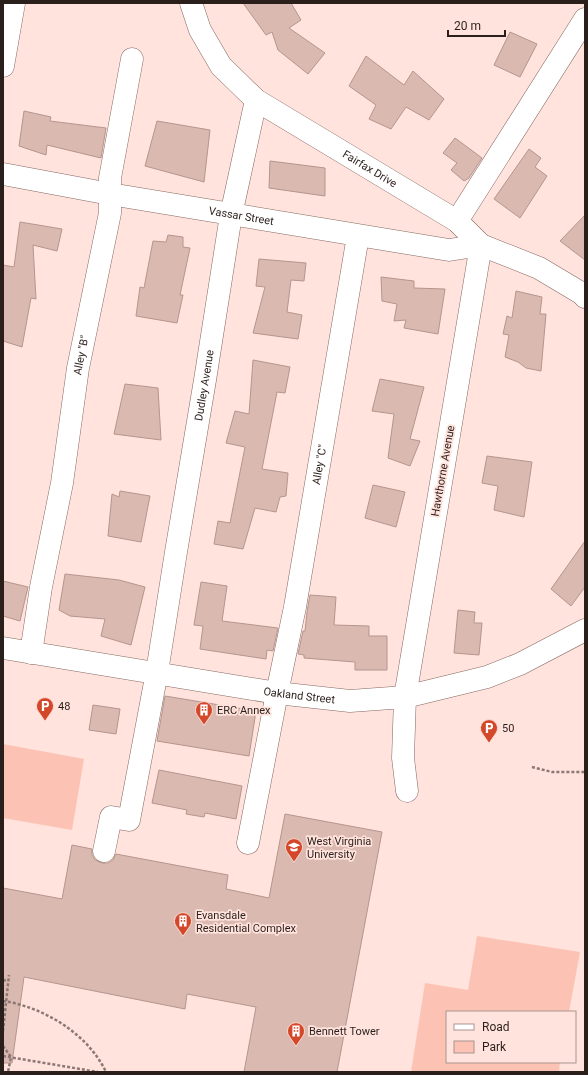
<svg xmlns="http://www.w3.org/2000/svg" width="588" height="1075" font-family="Roboto,sans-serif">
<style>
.green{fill:#fcc3b5}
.building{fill:#dab9b1;stroke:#b5958d}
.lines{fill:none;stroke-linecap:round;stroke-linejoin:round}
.minor-casing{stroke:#856861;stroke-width:23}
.path{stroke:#8c7874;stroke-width:2.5;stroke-dasharray:3 2;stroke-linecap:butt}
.minor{stroke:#fff;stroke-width:22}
.labels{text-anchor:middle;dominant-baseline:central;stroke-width:3.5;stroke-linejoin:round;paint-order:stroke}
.street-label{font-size:11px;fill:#2b1f1c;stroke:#ffe3dc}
.poi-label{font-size:11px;fill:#2b1f1c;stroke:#ffe3dc;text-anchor:start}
</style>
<rect width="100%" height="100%" fill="#ffe3dc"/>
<g class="green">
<polygon points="3,744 84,759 72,830 3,818"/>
<polygon points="477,936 580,952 569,1012 447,1012 447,1062 560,1062 559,1072 411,1072 425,983 468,990"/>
</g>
<g class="building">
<polygon points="243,3 291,3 301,20 289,28 325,53 308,74 278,50 272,32 266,35"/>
<polygon points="510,32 537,44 520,77 494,65"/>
<polygon points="366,56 404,85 413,71 444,99 429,120 406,107 391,129 369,119 376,105 349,86"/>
<polygon points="24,111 51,117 50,121 106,128 101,158 47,145 46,155 19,146"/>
<polygon points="157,121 210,130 204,182 145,166"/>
<polygon points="455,138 482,158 469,178 464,181 451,170 457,163 443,153"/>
<polygon points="529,149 541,158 535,167 547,176 520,218 494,199"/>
<polygon points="270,161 325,168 325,196 269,188"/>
<polygon points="585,215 585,260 560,241"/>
<polygon points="20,222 62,229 57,251 33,245 36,299 31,298 22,347 3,341 3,265 14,267"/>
<polygon points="168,235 183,237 183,247 190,248 180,295 183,295 177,323 136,316 140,287 144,288 153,241 166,242"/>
<polygon points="259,259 306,263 304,281 291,280 287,312 302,315 298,339 253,333 265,287 256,286"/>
<polygon points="381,277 414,281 414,288 445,289 438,334 404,328 406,320 394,321 397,304 382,301"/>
<polygon points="516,291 542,297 540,314 546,314 541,371 526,368 518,362 505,357 509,335 503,334 507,316 512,318"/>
<polygon points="253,360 290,367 285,393 277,392 262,469 288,473 286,496 280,497 276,512 255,508 243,549 214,544 218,521 230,523 245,447 226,443 235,411 249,414"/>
<polygon points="380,379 424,387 410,439 420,441 410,466 388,458 394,414 372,411"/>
<polygon points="125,384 158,388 161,440 114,434"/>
<polygon points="487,456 532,462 524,517 494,510 498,486 482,483"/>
<polygon points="373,485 405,492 396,527 365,518"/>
<polygon points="120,491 150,496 141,542 108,536 112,494 119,497"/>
<polygon points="585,541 585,587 571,606 551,589"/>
<polygon points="65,574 119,580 145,587 131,645 101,636 105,619 70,616 59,610"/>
<polygon points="3,581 28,587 20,621 3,616"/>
<polygon points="201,582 227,586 222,621 278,628 273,651 267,650 266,659 200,649 203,626 194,625"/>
<polygon points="310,595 336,597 334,625 369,626 369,636 387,636 387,670 355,670 355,662 304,658 304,655 298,654 303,631 305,631 307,612"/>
<polygon points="458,610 475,612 474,623 482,623 479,655 454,653"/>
<polygon points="165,696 256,711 249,756 157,741"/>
<polygon points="93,705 120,709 116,734 89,730"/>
<polygon points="159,770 242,786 236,819 205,813 204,817 186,814 187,810 152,803"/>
<polygon points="285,814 382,832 337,1072 244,1072 256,1007 187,994 185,1009 24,977 12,1063 3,1063 3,888 62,899 72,845 92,849 92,855 95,860 102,863 108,863 113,860 116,854 228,875 226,889 269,898"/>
</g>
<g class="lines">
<g class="minor-casing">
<g id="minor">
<path id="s1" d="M191,3L200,30L221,66L256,100L457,221L481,245L539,268L581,293L585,297"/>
<polyline points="3,66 14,3"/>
<path id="s2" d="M3,174L110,194L449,250L481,245L405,697L403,758L407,791"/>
<polyline points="457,221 585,19"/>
<path id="s3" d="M3,648L277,693L350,701L405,697L487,677L520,664L585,630"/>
<path id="s4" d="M31,653L41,587L62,483L78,368L110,213V178L132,59"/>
<path id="s5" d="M248,843L277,693L295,607L358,236"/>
<path id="s6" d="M104,851L111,817L129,820L157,672L176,552L205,380L231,215L256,100"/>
</g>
</g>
<g class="path">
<polyline points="532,767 552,772 585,772"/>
<polyline points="3,980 8,981"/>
<path d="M3,1001C44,1007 88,1034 106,1072"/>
<polyline points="3,1031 9,975"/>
<polyline points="3,1046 11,1057 8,1072"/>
<polyline points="3,1056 98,1072"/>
</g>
<use href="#minor" class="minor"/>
</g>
<defs>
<g id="parking-pin" transform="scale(0.9)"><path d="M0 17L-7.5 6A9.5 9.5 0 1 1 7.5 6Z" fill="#d3482a" stroke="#ffe3dc"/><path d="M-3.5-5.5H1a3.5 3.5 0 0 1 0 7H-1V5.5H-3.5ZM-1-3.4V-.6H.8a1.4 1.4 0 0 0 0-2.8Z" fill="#fff"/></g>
<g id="building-pin" transform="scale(0.9)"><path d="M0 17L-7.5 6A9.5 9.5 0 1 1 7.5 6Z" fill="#d3482a" stroke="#ffe3dc"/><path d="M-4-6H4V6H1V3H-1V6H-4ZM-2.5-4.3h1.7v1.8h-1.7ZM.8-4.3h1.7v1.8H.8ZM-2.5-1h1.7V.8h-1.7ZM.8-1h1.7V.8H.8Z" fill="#fff"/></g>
<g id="university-pin" transform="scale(0.9)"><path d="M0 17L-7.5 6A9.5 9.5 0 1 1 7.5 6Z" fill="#d3482a" stroke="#ffe3dc"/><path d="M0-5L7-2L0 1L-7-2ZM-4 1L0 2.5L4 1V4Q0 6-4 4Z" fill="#fff"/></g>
</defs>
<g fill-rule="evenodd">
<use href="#parking-pin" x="45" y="706"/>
<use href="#building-pin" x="204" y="710"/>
<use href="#parking-pin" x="489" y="728"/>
<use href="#university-pin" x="294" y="847"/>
<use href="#building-pin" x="183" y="921"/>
<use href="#building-pin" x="296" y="1031"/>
</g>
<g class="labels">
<g class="street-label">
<text stroke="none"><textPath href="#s1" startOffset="252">Fairfax Drive</textPath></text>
<text stroke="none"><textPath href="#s2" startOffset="242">Vassar Street</textPath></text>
<text stroke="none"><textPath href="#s4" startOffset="302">Alley "B"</textPath></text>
<text stroke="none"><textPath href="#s6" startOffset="494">Dudley Avenue</textPath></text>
<text stroke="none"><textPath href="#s5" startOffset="385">Alley "C"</textPath></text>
<text transform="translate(443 471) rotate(-80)">Hawthorne Avenue</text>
<text stroke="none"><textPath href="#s3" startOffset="300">Oakland Street</textPath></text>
</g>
<g class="poi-label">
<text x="58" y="706">48</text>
<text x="217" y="710">ERC Annex</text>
<text x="502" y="728">50</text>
<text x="307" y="841">West Virginia<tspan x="307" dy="13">University</tspan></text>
<text x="196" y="915">Evansdale<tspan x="196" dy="13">Residential Complex</tspan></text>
<text x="309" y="1031">Bennett Tower</text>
</g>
</g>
<rect width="588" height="1075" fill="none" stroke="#2b1f1c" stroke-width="8"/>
<rect x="446" y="1011" width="130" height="52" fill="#ffe3dc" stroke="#aa958f"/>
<rect x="454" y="1024" width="20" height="6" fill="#ffffff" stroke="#aa958f"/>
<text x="482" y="1031" font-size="12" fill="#2b1f1c">Road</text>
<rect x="454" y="1041" width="20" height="12" fill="#fcc3b5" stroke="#aa958f"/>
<text x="482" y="1051" font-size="12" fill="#2b1f1c">Park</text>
<path d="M448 30v6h57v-6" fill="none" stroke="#2b1f1c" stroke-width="2"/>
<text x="454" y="30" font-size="12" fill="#2b1f1c" stroke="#ffe3dc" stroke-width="3" paint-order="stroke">20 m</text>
</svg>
